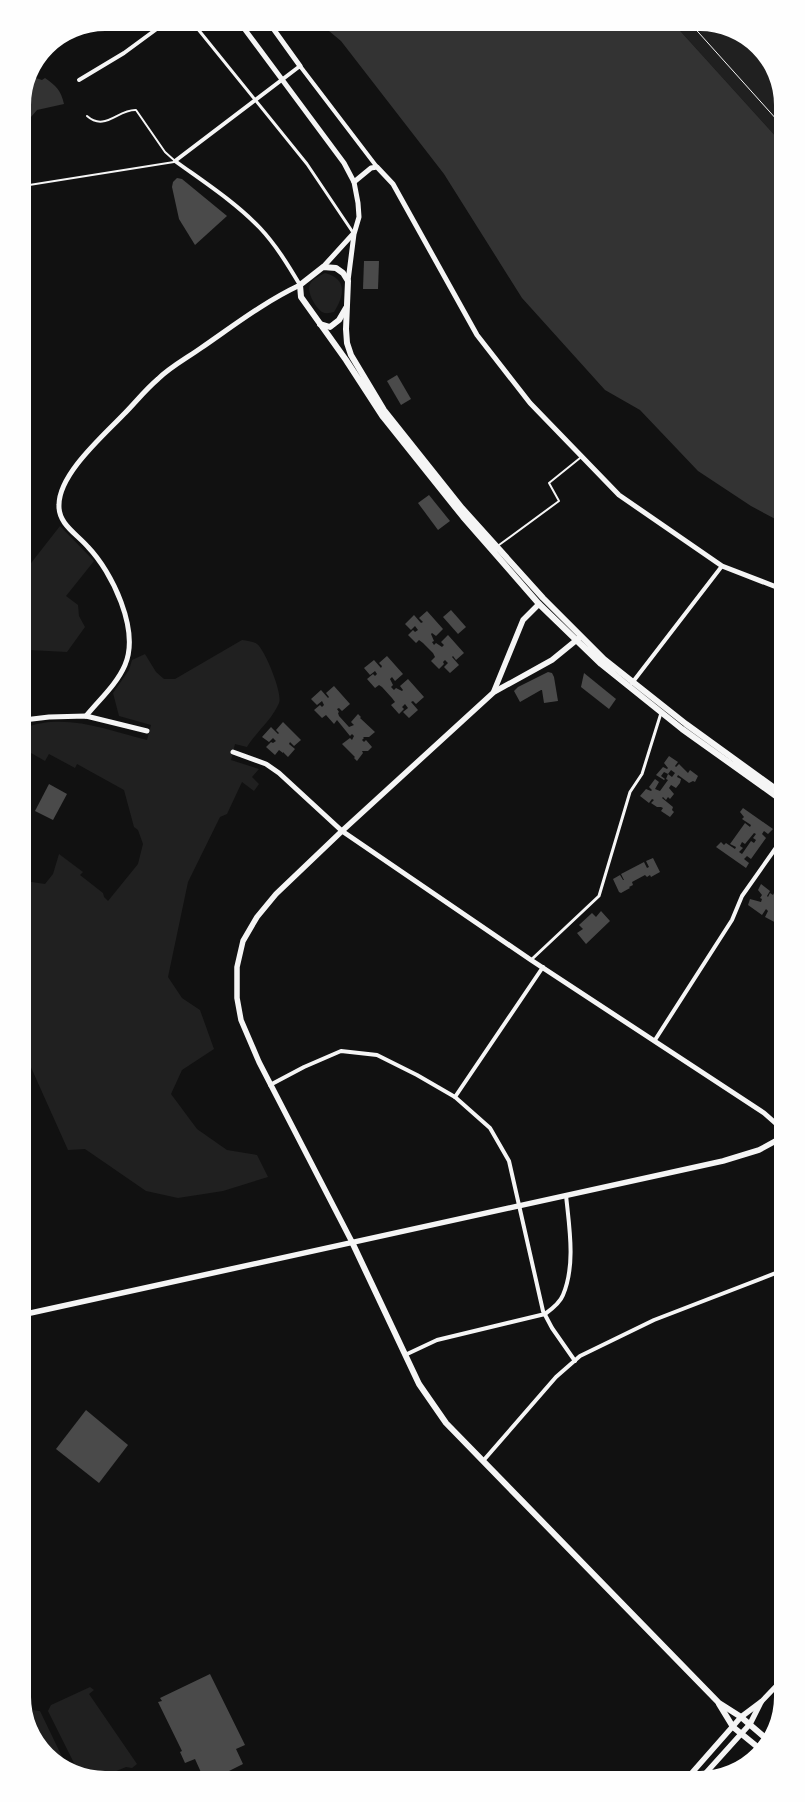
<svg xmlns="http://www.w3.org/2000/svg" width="805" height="1802" font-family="Lora,serif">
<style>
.green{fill:#202020}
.water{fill:#333}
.building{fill:#4a4a4a;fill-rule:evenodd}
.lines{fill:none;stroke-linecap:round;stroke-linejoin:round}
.path{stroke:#f5f5f5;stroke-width:1}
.service{stroke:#f5f5f5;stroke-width:2}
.pedestrian{stroke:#f5f5f5;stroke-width:3}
.minor{stroke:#f5f5f5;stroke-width:4}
.tertiary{stroke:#f5f5f5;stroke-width:5}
.secondary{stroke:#f5f5f5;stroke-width:5.5}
.primary{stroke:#f5f5f5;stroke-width:6}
</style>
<rect width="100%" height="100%" fill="#111"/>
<g class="green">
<polygon points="673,23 705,23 742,37 778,79 778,139"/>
<path d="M325,273C348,279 344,296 334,312C330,313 326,314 322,312C315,307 304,289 312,281C315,278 321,275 325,273Z"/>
<polygon points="60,526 94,561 66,596 78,605 79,616 85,627 67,652 29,650 24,648 24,564 28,567"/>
<path d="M242,640C247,641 253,641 257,644C265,650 283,694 279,703C272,720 256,732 247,747L235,744L231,760L259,769L252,777L259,784L254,791L242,782L227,814L220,817L188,882L168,977L182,998L200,1010L214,1049L182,1070L171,1094L197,1129L227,1150L257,1155L268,1177L223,1191L178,1198L146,1191L85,1149L68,1150L25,1054V881L45,884L53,874L59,854L83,872L80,875L103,893L104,897L108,901L138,864L143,844L138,830L134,827L124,790L77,764L75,768L49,754L45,761L24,749V728C64,712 108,730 147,740L151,725L119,716L113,693L129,670L132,660L145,654L156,672L164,679H175Z"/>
<polygon points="90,1687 94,1690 89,1694 137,1764 132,1768 126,1767 102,1777 94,1773 78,1771 48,1711 51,1705"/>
<polygon points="33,1710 40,1711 66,1765 55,1763 32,1730 38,1727 32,1714"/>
</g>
<g class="water">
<polygon points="673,23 778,139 779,521 751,506 698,471 640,410 605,390 522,298 444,174 341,41 323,26"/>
<path d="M33,77L42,80L45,78C56,86 61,90 64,104L37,110L31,117L28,129L23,133V100Z"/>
</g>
<g class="building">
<polygon points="177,178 182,179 227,216 195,245 179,219 172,187 173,182"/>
<polygon points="364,261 379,261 378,289 363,289"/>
<polygon points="397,375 411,399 401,405 387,381"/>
<polygon points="429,495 450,521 438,530 418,503"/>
<polygon points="451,610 466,627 458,634 443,617"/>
<polygon points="427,611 443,629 436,636 432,633 431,634 434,641 432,642 434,645 436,643 442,647 444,645 441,642 448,635 464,653 456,660 453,656 452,657 459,665 450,673 444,667 448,663 445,660 443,662 444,664 439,669 431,661 435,657 433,653 423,643 419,640 416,643 408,635 413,630 415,632 418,630 415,626 411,630 405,624 414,615 421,623 423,622 419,618"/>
<polygon points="387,656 403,674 395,681 392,677 390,679 393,685 391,687 394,690 396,688 402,691 403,690 400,686 408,679 424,697 416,704 413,701 411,702 418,710 409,718 403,712 408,708 405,704 402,707 404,709 399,714 391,705 395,702 392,698 382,687 379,685 375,688 367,679 373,674 375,676 377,674 375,671 370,675 364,668 374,660 381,668 382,666 379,663"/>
<polygon points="548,672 552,673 554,677 558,701 544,703 542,690 541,690 520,702 514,691 518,687"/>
<polygon points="584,673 616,699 609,709 581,687"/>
<polygon points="334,686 350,704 342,711 339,708 337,709 339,712 338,713 339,716 349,727 354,725 351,722 358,714 361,717 360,718 375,732 369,737 363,737 364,738 362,740 364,742 366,740 372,747 368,751 362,751 363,753 357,761 354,758 355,757 342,744 350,738 352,740 354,736 352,734 350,736 337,720 334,724 326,715 322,718 314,710 320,705 322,707 324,705 322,701 317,705 311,699 321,690 328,698 329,697 326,693"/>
<polygon points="283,722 301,740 294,746 290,742 289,744 295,749 288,757 283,752 283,753 279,750 275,755 266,747 271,742 273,743 276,741 273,738 269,742 262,737 271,727 278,734 279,733 276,730"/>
<polygon points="669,756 678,762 675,766 676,767 679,764 688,773 690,770 698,776 695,782 693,781 689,783 678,775 677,777 681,779 680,783 676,788 671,785 669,788 674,794 670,799 668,797 666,800 663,797 662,798 673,807 672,810 674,812 670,817 661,811 663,808 661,807 657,807 651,803 654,800 652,799 649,803 640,796 646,789 651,791 652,790 649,787 655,779 659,782 655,789 660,791 668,780 666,779 668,774 672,777 675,773 671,770 668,774 664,772 661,776 665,779 664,780 656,775 663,767 667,769 668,768 664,763"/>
<polygon points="49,784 67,794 53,820 35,811"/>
<path d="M743,808L773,829L768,834L764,831L762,834L766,838L751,859L747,856L744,859L749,863L746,868L716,847L721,842L724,845L726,843L735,849L736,847L730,844L745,823L750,827L751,825L742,819L744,817L740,812ZM754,833L756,834L753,838L756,840L754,843L751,841L742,854L739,852L743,848L740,846L742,842L745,844Z"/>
<polygon points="653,858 660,872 651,877 650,875 647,877 645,875 632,882 633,885 629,887 630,888 621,893 619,892 613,879 620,875 623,880 624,880 621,874 644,862 647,868 649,867 646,861"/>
<polygon points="761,884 770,891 767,896 768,897 770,893 773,895 774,893 779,898 777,902 778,903 780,899 779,910 780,913 779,916 780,917 780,925 765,917 768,911 766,909 762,915 748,905 750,899 761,902 762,899 760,898 762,895 758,890"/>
<polygon points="601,911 610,921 586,944 577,933 583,929 579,925 592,913 596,917"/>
<polygon points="86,1410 128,1445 99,1483 56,1449"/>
<polygon points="210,1674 245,1745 236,1749 243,1764 229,1771 233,1778 204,1779 195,1759 185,1763 180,1752 182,1751 158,1702 162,1701 160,1698"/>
</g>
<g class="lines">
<polyline class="path" points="690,23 778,121"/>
<g class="service">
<path d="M87,116C105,132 118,109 136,110L165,152L175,161"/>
<polyline points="23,186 174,162"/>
<polyline points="499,545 559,501 549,483 580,458"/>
</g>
<g class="pedestrian">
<polyline points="197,28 307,164 354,234"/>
<polyline points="531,960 599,896 630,792 642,774 661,713"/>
</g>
<g class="minor">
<polyline points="79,80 124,53 158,28"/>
<path d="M300,285C288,265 276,245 260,228C235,202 204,182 175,161L300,66L377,167"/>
<polyline points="632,683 722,566"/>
<polyline points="655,1040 732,920 742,896 780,842"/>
<polyline points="270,1085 304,1067 341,1051 377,1055 417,1075 455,1097 490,1128 509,1161 543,1311 552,1328 575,1361"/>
<polyline points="455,1097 543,967"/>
<path d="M405,1355L437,1340L545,1314C552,1309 560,1303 563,1295C576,1264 569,1226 566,1195"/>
<polyline points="483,1461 556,1377 580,1356 654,1320 781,1271"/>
</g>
<g class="tertiary">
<polyline points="243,27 344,163 354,182 358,203 359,217 354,234 348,281"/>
<polyline points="272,27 300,66"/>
<polyline points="354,182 371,168 377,167 393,184 477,335 530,403 619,495 722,566 779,588"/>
<polyline points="323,267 353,234"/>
<path d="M86,716C99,700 117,684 125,665C140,630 112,572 88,547C77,534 58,524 59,505C59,474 103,436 124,414C135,403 145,390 158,379C170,367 187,358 201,348C233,326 264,302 300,285"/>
<polyline points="24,720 49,717 86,716 147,731"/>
<polyline points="233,752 266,764 279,773 342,831 531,960 764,1113 781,1128"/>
<polyline points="761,1702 782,1680"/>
</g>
<g class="secondary">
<polyline points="494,691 523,620 539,604"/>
<polyline points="352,1242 259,1062 241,1020 237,998 237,967 243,941 257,917 276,894 342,831 494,692 552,660 579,638"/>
<polyline points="26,1314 723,1161 759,1150 781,1138"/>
<polyline points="690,1775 741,1717 761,1702"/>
<polyline points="704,1775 750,1724 760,1704"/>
</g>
<g class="primary">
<polyline points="320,324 330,327 339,320 346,308"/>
<polyline points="780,792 686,724 604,659 543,598 462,508 384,410 351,355 347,343 346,329 348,281 343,273 336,268 323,267 300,285 301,297 346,360 383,417 463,517 539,604 601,664 682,729 780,799"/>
<polyline points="352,1242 419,1384 446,1423 719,1703 741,1717 769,1741"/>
<polyline points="719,1704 733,1727 760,1749"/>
</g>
</g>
<path d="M0 0H805V1802H0ZM105 31H700A74 74 0 0 1 774 105V1697A74 74 0 0 1 700 1771H105A74 74 0 0 1 31 1697V105A74 74 0 0 1 105 31Z" fill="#fefefe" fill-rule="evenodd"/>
</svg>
